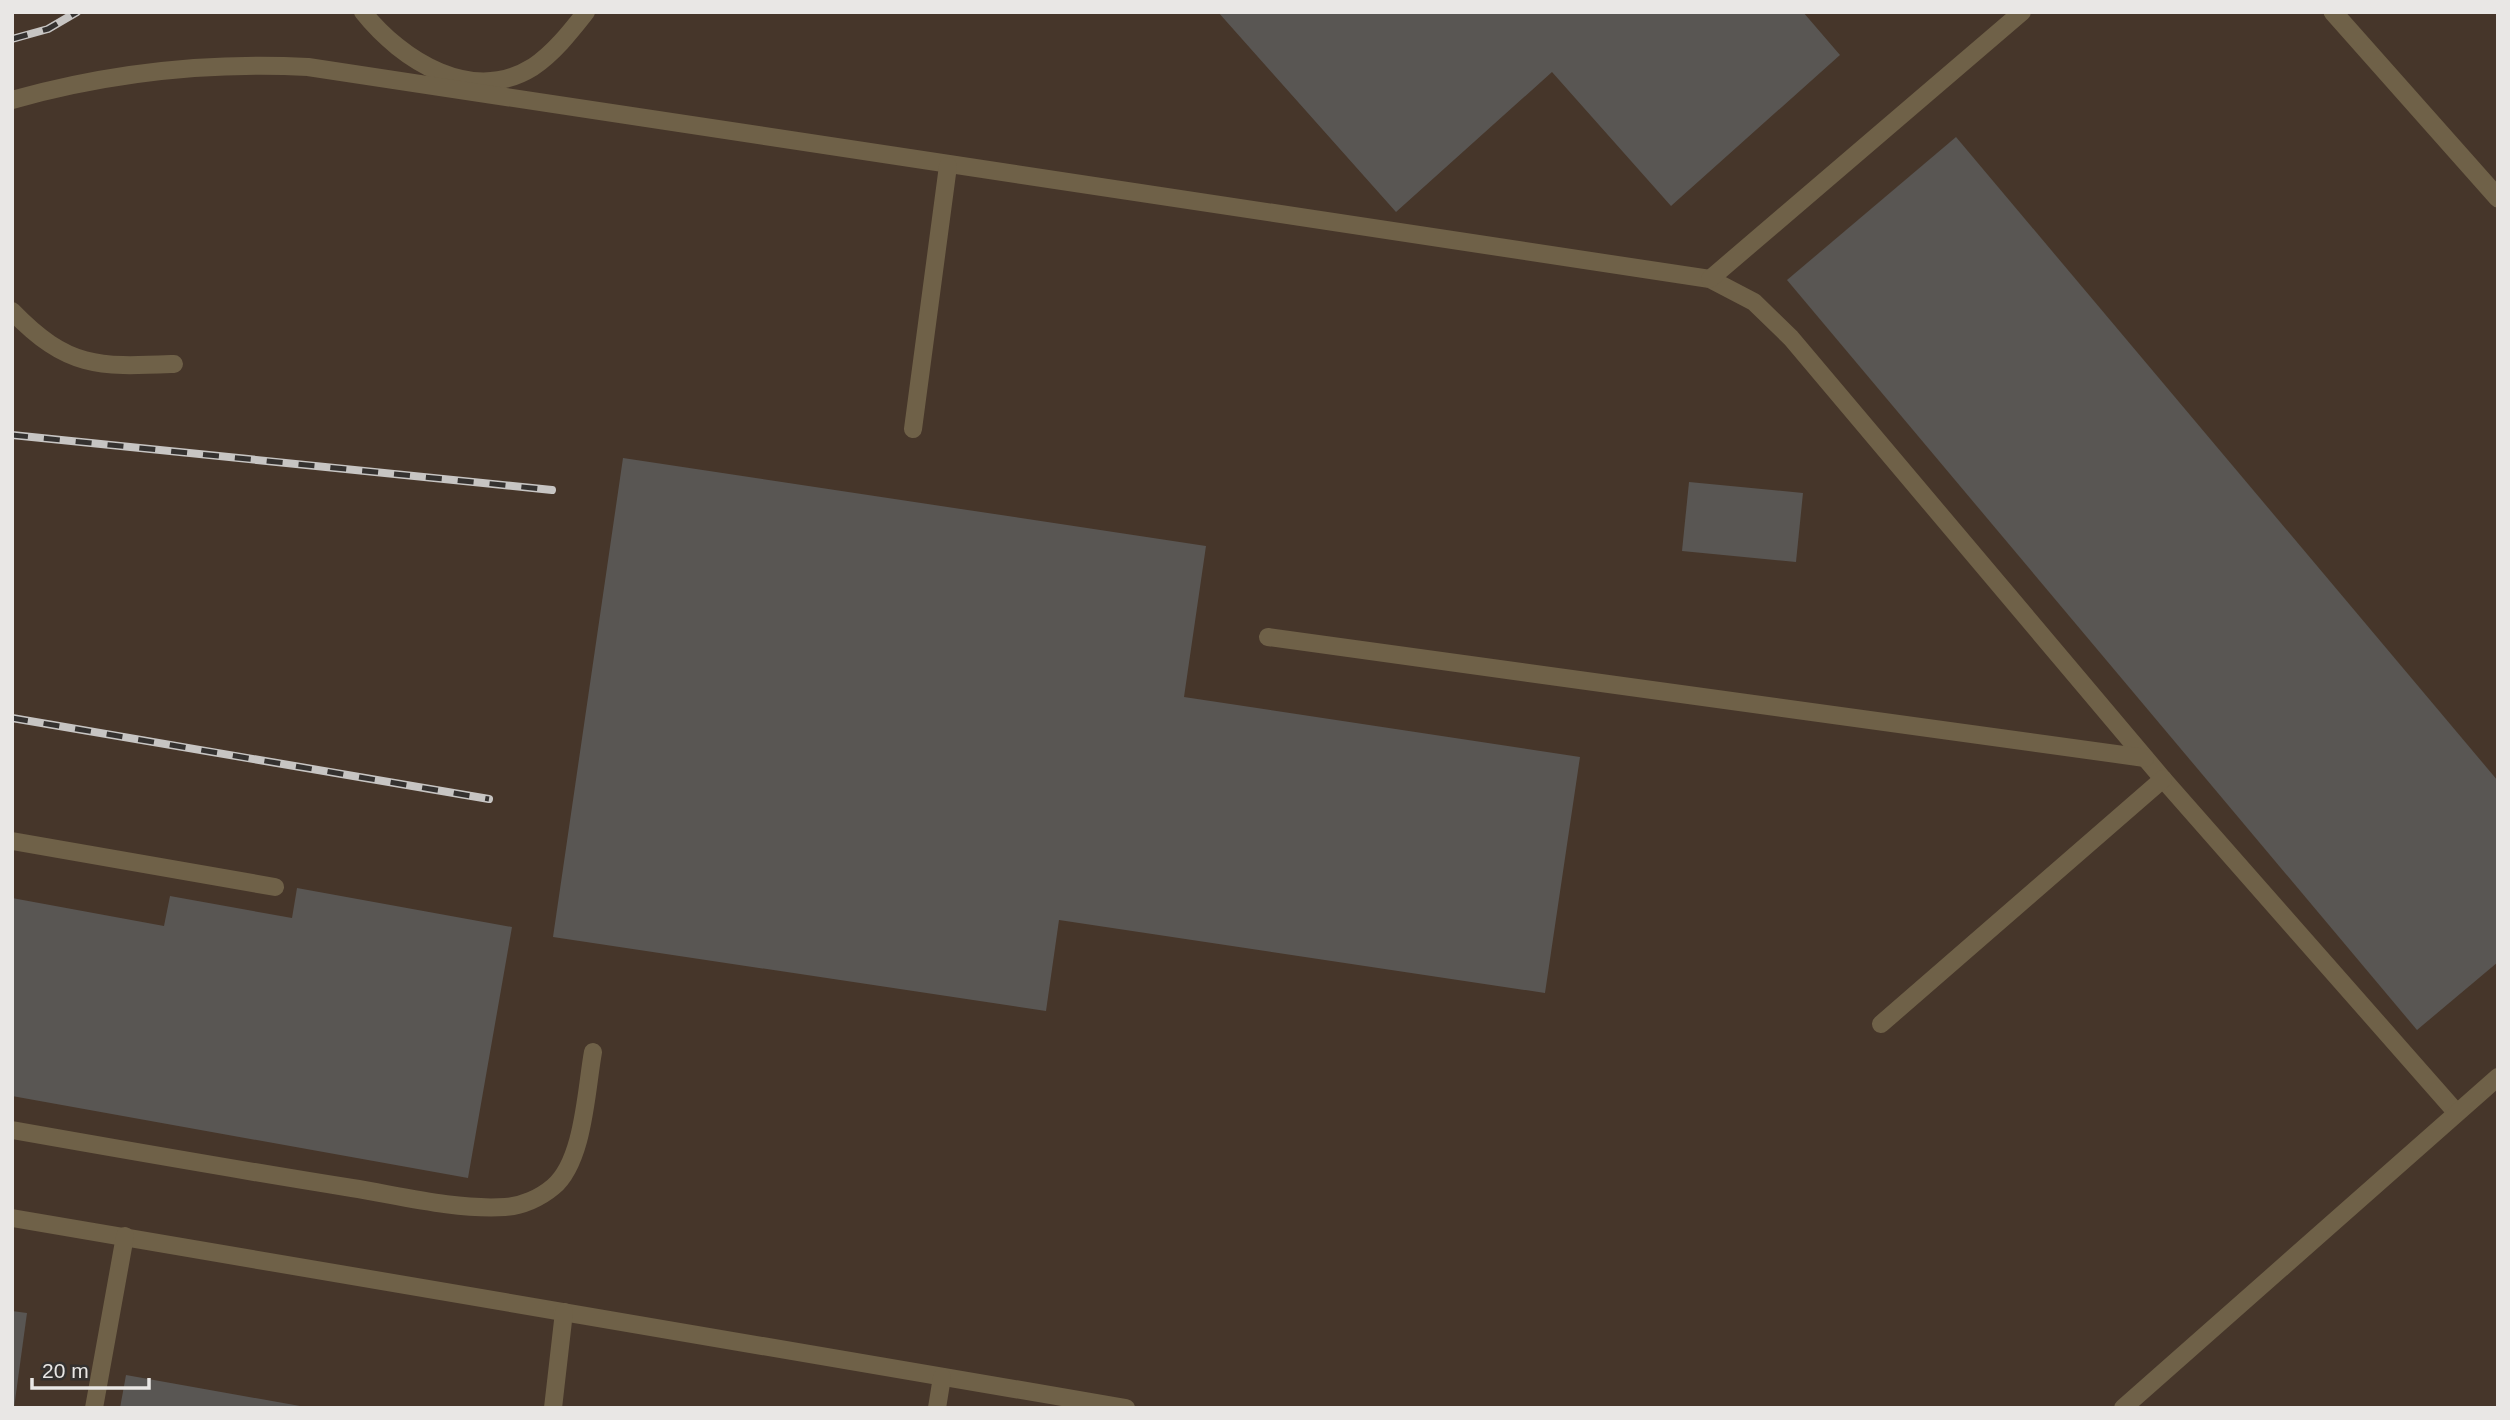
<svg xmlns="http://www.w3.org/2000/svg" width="2510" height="1420" font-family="Helvetica,sans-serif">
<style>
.industrial{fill:#46362a}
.building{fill:#595653}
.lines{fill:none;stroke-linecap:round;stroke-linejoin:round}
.service{stroke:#6f6148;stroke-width:18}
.tertiary{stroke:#6f6148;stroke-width:19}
.rail-casing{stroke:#c7c5c3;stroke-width:8}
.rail{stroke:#34312f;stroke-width:5;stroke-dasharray:16;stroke-linecap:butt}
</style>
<rect width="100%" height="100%" fill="#34312f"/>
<rect class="industrial" x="12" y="12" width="2486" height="1396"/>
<g class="building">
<polygon points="1218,12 1803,12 1840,55 1671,206 1552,72 1396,212"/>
<polygon points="1956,137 2498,781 2498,962 2417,1030 1787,280"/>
<polygon points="623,458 1206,546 1184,697 1580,757 1545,993 1059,920 1046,1011 553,937"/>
<polygon points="1689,482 1803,493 1796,562 1682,551"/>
<polygon points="297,888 512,927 468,1178 12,1096 12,898 164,926 170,896 292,918"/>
<polygon points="12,1311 27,1313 14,1408 12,1408"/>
<polygon points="126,1375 300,1406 300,1408 120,1408"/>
</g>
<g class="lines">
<g class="service">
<path d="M363,12C402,61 472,105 533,67C554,53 571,31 586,12"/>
<path d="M12,100C108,73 209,62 308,67L1710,279L1754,302L1791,338L2163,779L2456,1112"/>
<polyline points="1710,279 2022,12"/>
<path d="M12,311C68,369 99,367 174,364"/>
<polyline points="913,429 948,166"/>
<polyline points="1268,637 2145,758"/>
<polyline points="12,841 275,887"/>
<polyline points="1881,1024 2163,779"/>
<path d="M12,1130C125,1150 239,1170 352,1188C401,1196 455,1210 505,1207C522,1206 540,1198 553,1187C584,1161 586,1090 593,1052"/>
<polyline points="12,1218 1126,1408"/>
<polyline points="94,1408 125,1236"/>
<polyline points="553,1408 564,1312"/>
<polyline points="937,1408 942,1377"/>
<polyline points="2123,1408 2498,1077"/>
</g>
<polyline class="tertiary" points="2333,12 2498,198"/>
<g class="rail-casing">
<g id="rail">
<polyline points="12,39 48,29 77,12"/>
<polyline points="12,435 552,490"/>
<polyline points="12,718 489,799"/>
</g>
</g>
<use href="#rail" class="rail"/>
</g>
<rect width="2510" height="1420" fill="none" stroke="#e9e7e5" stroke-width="28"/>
<path d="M32 1378v10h117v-10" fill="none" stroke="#e9e7e5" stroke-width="3.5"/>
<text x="42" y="1378" font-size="21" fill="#e9e7e5" stroke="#34312f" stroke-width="5" paint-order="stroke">20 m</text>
</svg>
